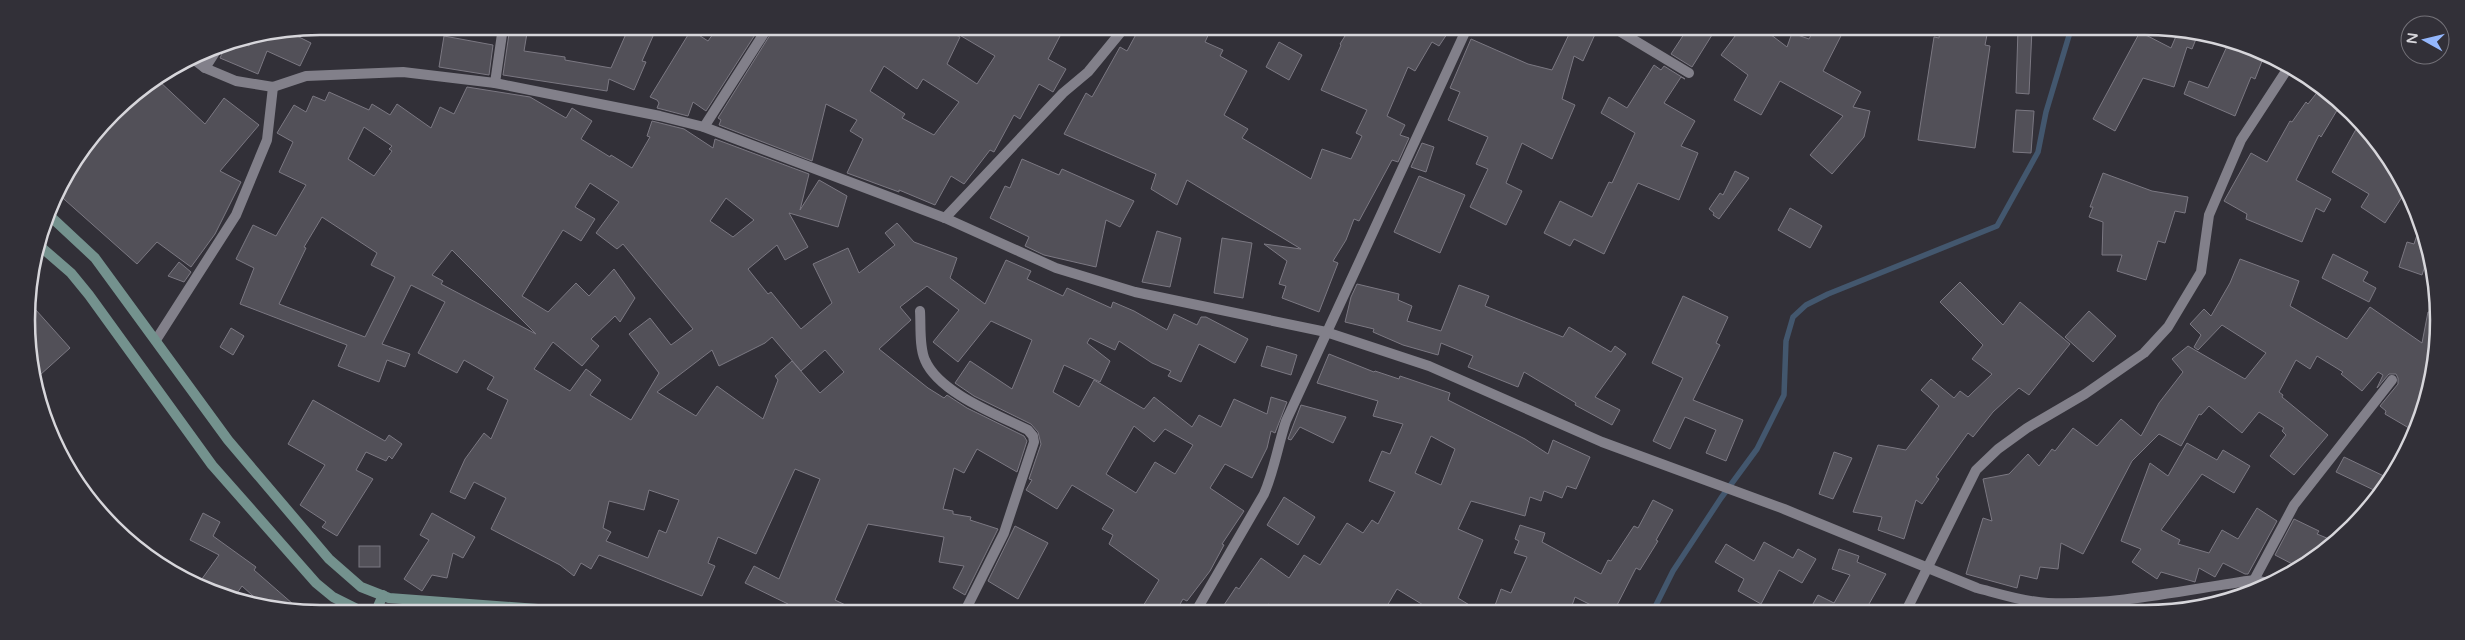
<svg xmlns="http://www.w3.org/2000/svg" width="2465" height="640" font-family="'Varela Round',sans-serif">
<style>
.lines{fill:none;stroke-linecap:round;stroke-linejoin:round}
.stream{stroke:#43576e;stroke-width:5.5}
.building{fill:#525058;stroke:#7b7882;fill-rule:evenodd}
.street{stroke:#82808a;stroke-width:10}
.secondary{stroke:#74928e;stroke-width:10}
.rim{fill:none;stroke:#d7d6db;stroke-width:2.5}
</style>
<rect width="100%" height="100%" fill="#323038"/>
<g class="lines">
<polyline class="stream" points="1653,611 1673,571 1721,498 1757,449 1784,395 1786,341 1793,317 1806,305 1828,294 1997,226 2038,152 2046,112 2071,29"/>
</g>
<g class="building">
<polygon points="510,27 528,27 524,51 565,57 565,60 611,68 629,27 657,27 642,61 646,62 634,90 609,79 607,91 503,75"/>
<polygon points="718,27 760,27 706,111 693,102 688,116 657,108 659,103 657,100 650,97 691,30 708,41"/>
<path d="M775,27H940L960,37L947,64L977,84L995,56L946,27H1044L1060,36L1048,59L1066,69L1053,92L1039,84L1020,119L1014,115L994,152L990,150L964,184L951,176L935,205L899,190V192L847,173L863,139L850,131L857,120L826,104L812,161L719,125L721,120L718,118ZM884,66L917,89L923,79L959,102L934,135L902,118L905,114L870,91Z"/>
<polygon points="1140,27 1212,27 1205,42 1223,50 1220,56 1247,71 1224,115 1248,129 1242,138 1311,179 1322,149 1351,159 1362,136 1356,133 1367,110 1321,90 1341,45 1340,44 1350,28 1451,28 1439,46 1432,42 1415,71 1408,67 1387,116 1405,125 1400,135 1409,138 1398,162 1392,160 1359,221 1354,219 1346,240 1333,261 1338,263 1319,312 1282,298 1286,286 1279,284 1287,261 1264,244 1301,249 1187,180 1177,205 1151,189 1156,174 1064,134 1086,93 1092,97 1120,47 1127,51"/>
<polygon points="1572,28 1588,28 1596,32 1583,61 1574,56 1562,99 1575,105 1552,159 1522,143 1506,183 1522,191 1506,225 1470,207 1488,169 1476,164 1488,137 1448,120 1460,92 1450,88 1471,39 1528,64 1552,70"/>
<polygon points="1688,28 1702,28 1712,35 1692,67 1671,54"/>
<polygon points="1741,28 1762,28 1787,47 1792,33 1809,39 1815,28 1845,28 1823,71 1861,92 1853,107 1870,111 1864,137 1832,174 1810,155 1843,116 1780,81 1761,115 1734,100 1748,75 1721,55"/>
<polygon points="1940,28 1987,35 1985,45 1990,46 1975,148 1918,140 1934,37 1939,38"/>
<polygon points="2018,29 2032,29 2029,94 2016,93"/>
<polygon points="2179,29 2198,34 2192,49 2187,47 2174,87 2143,78 2115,131 2093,119 2140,32 2171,48"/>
<polygon points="289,32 311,43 300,66 267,51 258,74 220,58 226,45 240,42 249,46 250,43 246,41"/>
<polygon points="444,36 493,45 489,75 439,67"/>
<polygon points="1279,42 1302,55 1289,80 1266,67"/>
<polygon points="2228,44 2264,56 2255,79 2251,77 2235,116 2184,94 2189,81 2208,88"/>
<polygon points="1654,65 1661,70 1664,66 1685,79 1681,77 1664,103 1695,121 1681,146 1698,153 1679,200 1638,183 1604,254 1574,239 1570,246 1544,233 1560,201 1592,217 1609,182 1612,183 1635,133 1601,113 1609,97 1627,108"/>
<polygon points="158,80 205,124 224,98 259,125 220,171 241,182 215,234 191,267 157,242 137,264 56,192 126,99"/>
<path d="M467,87L530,97L566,118L572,108L592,121L581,139L610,157L611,155L632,168L650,137L647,136L652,121L684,129L713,148L715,139L809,174L800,210L819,180L847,196L838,227L789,213L808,247L785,260L777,245L748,269L768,294L771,292L801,329L832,303L813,264L848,248L859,273L895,245L885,233L897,223L914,242L957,258L950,278L985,304L1006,260L1031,271L1027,279L1063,296L1067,288L1111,308L1113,302L1134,311L1167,330L1174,314L1197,325L1201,317H1206L1248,339L1235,363L1199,344L1181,382L1168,376L1171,371L1152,363L1119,341L1115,350L1090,338L1087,343L1110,361L1100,382L1064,365L1053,392L1079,407L1094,380L1144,409L1154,397L1192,427L1199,415L1221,427L1234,399L1267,414L1271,397L1287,402L1275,433L1271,431L1267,448L1252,478L1225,464L1210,488L1244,511L1222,544L1224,545L1210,571L1187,601L1183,599L1176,611H1140L1159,580L1109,544L1113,535L1102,529L1114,510L1072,485L1057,509L1026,490L1032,480L1029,479L1041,444L1038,432L1031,424L974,396L955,383L970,361L1012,389L1032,340L991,321L958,362L933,342L959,310L927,286L900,307L911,320L879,349L928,388L944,398L947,395L967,408L1024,436L1027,441L1017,472L977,449L964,473L954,468L943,509L953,511V514L971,517L970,520L998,529L965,595L953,588L964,566L939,562L944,537L868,524L835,600L858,611H780L788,604L745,583L754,566L779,579L820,479L795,469L756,554L718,537L708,563L715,566L702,596L599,555L591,569L581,563L574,576L560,565L491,529L506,498L474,482L465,499L450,492L465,459L484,433L491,439L508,400L487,389L494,377L464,360L457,373L418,353L445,302L411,285L382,344L410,354L405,367L387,360L379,382L338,366L347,345L240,304L254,268L236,259L253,225L276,236L306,185L279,172L293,142L277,133L294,105L306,112L313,96L325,101L329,92L369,110L372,104L390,115L397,104L431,128L440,107L454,114ZM364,127L392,146L389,149L392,151L374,176L348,159ZM590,183L619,202L596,233L617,249L623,244L693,329L671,345L650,318L629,334L659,373L631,420L590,395L601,380L586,369L570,391L534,369L553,342L582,366L599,346L591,339L615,316L620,322L635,298L614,269L589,296L576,283L548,312L522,296L563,230L581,241L595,219L575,207ZM726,198L754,220L733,237L710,221ZM322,217L377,253L371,265L395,277L365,337L279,304L306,248L304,247ZM452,250L536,334L441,284L443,281L432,275ZM772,337L801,371L825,350L844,372L820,393L792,361L775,376L778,380L763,419L717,386L696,416L657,392L712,350L719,366L765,343ZM1134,426L1154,442L1165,429L1193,445L1175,474L1155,462L1136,493L1106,474ZM649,490L679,500L666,533L659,530L648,558L606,541L611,532L603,528L609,501L644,510Z"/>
<polygon points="2319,90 2339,107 2321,137 2319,135 2296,180 2331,199 2324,212 2316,208 2302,242 2246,219 2247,214 2224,201 2251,153 2267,162 2290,121 2292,122 2306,102 2308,104"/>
<polygon points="2016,110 2034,111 2031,153 2013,152"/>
<polygon points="2359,124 2378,141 2404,194 2385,223 2361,207 2369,194 2332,172"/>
<polygon points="1422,143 1434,147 1426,172 1411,167"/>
<polygon points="1022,159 1059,175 1062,169 1134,201 1120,227 1106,220 1096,267 1044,255 1025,246 1029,237 990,218 1005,186 1010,188"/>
<polygon points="1735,171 1749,178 1719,219 1713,215 1714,213 1709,209 1720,193 1723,195"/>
<polygon points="2103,173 2152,191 2188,197 2185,213 2175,211 2165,243 2158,241 2146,280 2117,271 2122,255 2102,255 2103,222 2089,217 2093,207 2090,207"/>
<polygon points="1419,176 1465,195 1440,253 1394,232"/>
<polygon points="1790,208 1822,226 1810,248 1778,230"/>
<polygon points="2420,226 2429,244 2429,253 2422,275 2399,267 2407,242 2414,244"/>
<polygon points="1157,231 1181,238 1170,287 1142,282"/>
<polygon points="1222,238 1252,243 1243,298 1214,293"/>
<polygon points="2333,254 2368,272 2363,281 2376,288 2369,302 2322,278"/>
<polygon points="2240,259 2299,281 2290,306 2347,339 2370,307 2422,343 2428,312 2433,312 2436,359 2414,431 2385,414 2386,411 2380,406 2398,384 2398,378 2396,374 2389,374 2377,388 2383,375 2378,372 2362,391 2341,374 2343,372 2317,356 2310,369 2296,360 2279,392 2283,395 2282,397 2328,435 2294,475 2270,456 2286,435 2282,431 2284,428 2259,412 2242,433 2209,406 2201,415 2199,414 2181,446 2159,434 2132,461 2083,554 2061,543 2058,569 2040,567 2037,579 2020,575 2017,588 1966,574 1983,518 1992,521 1983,479 2009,474 2028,454 2039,466 2052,449 2055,451 2073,428 2097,446 2121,419 2141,436 2159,403 2183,372 2172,359 2188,346 2245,379 2266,353 2222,325 2198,350 2194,347 2201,335 2190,324 2204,309 2211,316 2230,283"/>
<polygon points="179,262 191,272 184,282 168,276"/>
<polygon points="1960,282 2003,325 2020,302 2070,344 2029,395 2019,388 1993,412 1973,437 1968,433 1936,477 1939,479 1922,504 1916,500 1904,539 1878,530 1882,517 1853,512 1878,445 1906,450 1939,406 1921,390 1931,379 1954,398 1960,391 1968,397 1992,374 1972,359 1983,345 1940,302"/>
<polygon points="1357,284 1399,294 1398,300 1412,306 1407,321 1441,331 1459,285 1489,296 1485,306 1563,337 1569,327 1611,352 1615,346 1626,354 1595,397 1620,410 1612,425 1575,405 1576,403 1524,372 1518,387 1468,367 1473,356 1441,343 1438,355 1403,345 1373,332 1374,329 1345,322 1351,297"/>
<polygon points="1683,296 1728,317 1716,343 1720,345 1693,400 1743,420 1726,461 1706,453 1716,430 1685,417 1670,449 1653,441 1683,378 1652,363"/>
<polygon points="27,300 70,348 40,375 34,368"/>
<polygon points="2089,311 2116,336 2093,362 2065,337"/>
<polygon points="231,328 244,336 233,355 220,347"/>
<polygon points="1267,346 1297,355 1291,375 1261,366"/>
<path d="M1329,354L1374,372L1375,371L1399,379L1400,376L1450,393L1448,400L1525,439L1548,454L1553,440L1590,457L1576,489L1567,486L1562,498L1544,491L1541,501L1530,497L1525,516L1471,501L1458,529L1483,540L1458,598L1479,611H1433L1397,589L1384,611H1280L1268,604L1264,611H1220L1236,587L1239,589L1261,558L1289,578L1304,555L1320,565L1347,523L1363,533L1372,520L1378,524L1395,492L1369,481L1382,451L1390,454L1403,424L1373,416L1378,401L1317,383ZM1431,436L1455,449L1441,485L1415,473Z"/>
<polygon points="313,400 385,441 389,435 402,444 392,459 389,456 386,461 366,452 356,470 373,479 337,536 322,527 326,522 300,505 325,465 288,444"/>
<polygon points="1301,405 1346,417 1333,443 1300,427 1291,440 1288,439"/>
<polygon points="2187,443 2217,460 2223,450 2250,466 2234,493 2202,474 2161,530 2180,540 2178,544 2209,553 2222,530 2238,539 2257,508 2277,521 2248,574 2245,574 2223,563 2215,577 2199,568 2195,582 2161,572 2157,579 2132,562 2141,549 2121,541 2150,463 2168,476"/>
<polygon points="1834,452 1852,458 1833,499 1819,494"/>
<polygon points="2344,457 2388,478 2378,492 2336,472"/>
<polygon points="1284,497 1315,517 1298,545 1267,525"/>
<polygon points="1653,500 1673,510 1656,540 1658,541 1640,570 1636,568 1614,611 1603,611 1575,597 1570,611 1493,611 1501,589 1511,593 1527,557 1514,553 1519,541 1515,539 1520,525 1545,533 1542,542 1601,574 1608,560 1611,561 1634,526 1638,528"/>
<polygon points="203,513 220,522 213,536 256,567 254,570 301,611 281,611 263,605 242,586 235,596 199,583 219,555 190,540"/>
<polygon points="432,513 475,537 463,558 453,553 447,578 432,575 422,591 404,579 429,540 420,535"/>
<polygon points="2294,519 2319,531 2317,534 2334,541 2298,567 2275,555"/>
<polygon points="1015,526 1048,543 1018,599 988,581"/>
<polygon points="1764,542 1793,558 1798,549 1816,559 1802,583 1779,570 1761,604 1738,591 1744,579 1715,562 1726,544 1754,561"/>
<rect x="359" y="546" width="21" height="21"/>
<polygon points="1839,549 1859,556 1857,562 1886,574 1865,611 1809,611 1818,595 1834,603 1850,575 1832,569"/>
</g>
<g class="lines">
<g class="street">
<polyline points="1614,28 1689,73"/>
<path d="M192,58L205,68L236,81L273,87L306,76L403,72L495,83L660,116L704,127L945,218L1056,268L1135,292L1326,332L1429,366L1602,442L1784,509L1977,588C2000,594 2025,602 2048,603C2114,606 2189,589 2254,580L2272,584"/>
<polyline points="205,68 219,46"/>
<polyline points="495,83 503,27"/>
<polyline points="704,127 768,27"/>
<polyline points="945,218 1063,93 1088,72 1125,27"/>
<path d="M920,311C921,325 919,347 925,360C939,393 998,415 1028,430L1033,436L1034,442L1004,533L965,611"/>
<polyline points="156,340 236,215 267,140 273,87"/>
<polyline points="2254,580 2294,505 2392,380"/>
<path d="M1196,611L1264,494C1274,471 1278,445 1286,421L1467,28"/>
<polyline points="1906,611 1976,470 1998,449 2027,428 2085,394 2144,353 2168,327 2201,272 2209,215 2241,140 2290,65"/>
</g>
<g class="secondary">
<polyline points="50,216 95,258 228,440 329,559 361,587 389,598 565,611"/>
<polyline points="41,247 71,273 89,295 212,465 316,583 333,597 361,611"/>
<polyline points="376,611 383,595"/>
</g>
</g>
<path d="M0 0H2465V640H0ZM320 35H2145A285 285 0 0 1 2430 320V320A285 285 0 0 1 2145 605H320A285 285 0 0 1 35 320V320A285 285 0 0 1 320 35Z" fill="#323038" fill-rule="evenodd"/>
<path class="rim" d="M320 35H2145A285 285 0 0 1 2430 320V320A285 285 0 0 1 2145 605H320A285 285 0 0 1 35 320V320A285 285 0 0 1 320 35Z"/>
<g transform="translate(2425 40) rotate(278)"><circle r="24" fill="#323038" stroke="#747279"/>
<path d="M0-4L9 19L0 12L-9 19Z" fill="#94b7fd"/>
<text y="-8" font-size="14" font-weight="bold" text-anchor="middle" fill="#d7d6db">N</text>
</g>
</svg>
